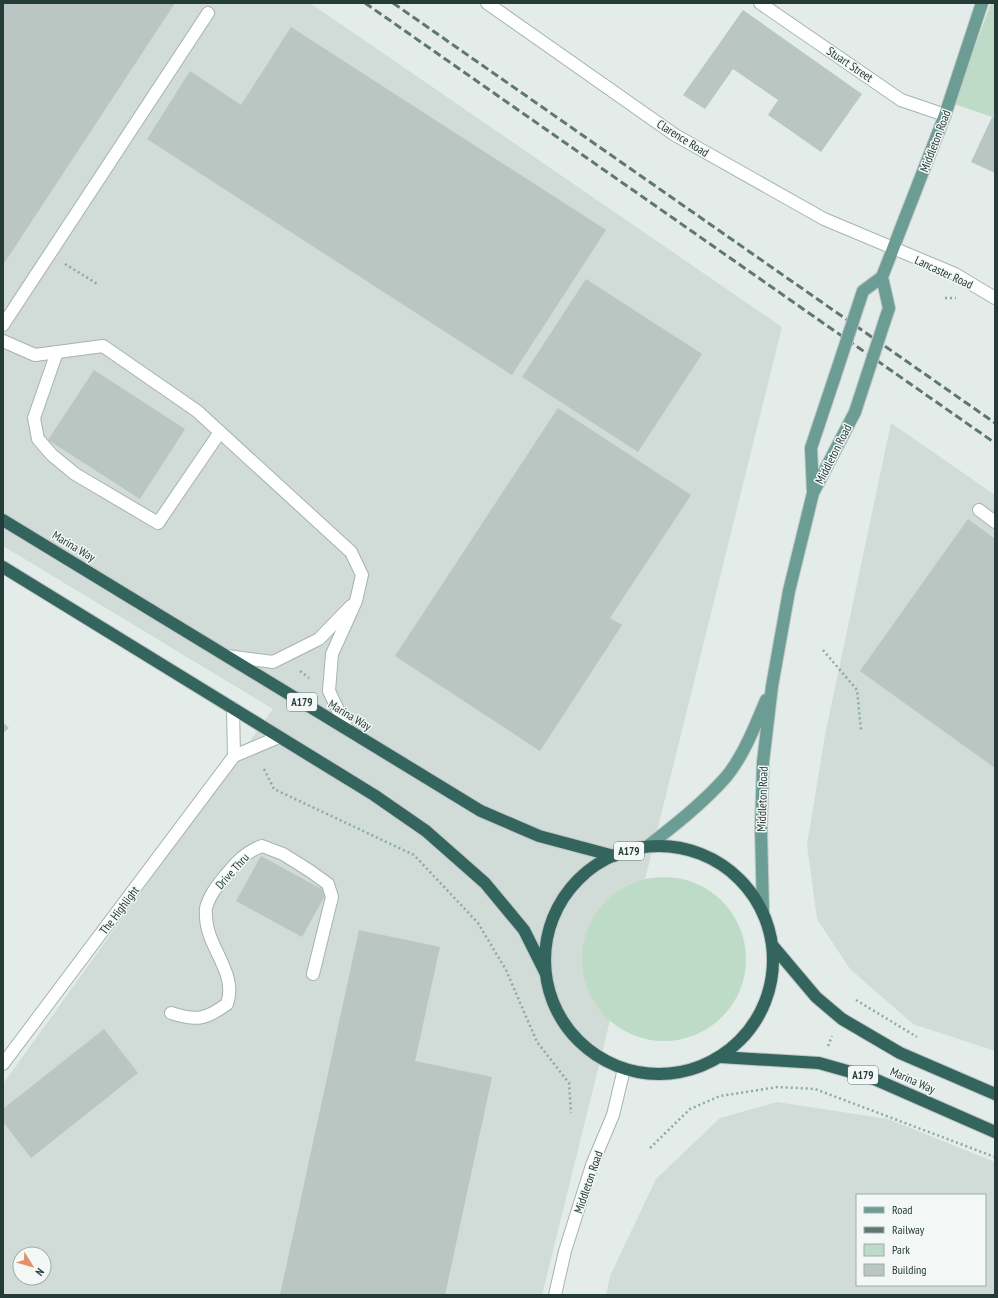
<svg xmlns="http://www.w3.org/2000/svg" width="998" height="1298" font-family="'PT Sans Narrow',sans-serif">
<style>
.built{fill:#d1dbd8;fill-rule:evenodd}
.green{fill:#bedbc8}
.building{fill:#b9c6c2}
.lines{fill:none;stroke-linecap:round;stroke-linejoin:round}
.minor-casing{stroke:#a6b3af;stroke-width:14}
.major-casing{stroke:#c2c8c7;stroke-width:14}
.highway-casing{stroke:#c2c8c7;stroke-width:14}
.path{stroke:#87aca3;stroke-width:2.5;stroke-dasharray:2 3;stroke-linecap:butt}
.minor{stroke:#fff;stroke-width:12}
.major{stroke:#6c9d94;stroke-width:12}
.highway{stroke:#33655e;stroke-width:12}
.rail{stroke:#5f7772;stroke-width:3;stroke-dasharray:8 4;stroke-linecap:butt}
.major-bridge-casing{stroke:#c2c8c7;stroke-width:14;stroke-linecap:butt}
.major-bridge{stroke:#6c9d94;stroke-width:12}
.labels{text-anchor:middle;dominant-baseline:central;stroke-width:3;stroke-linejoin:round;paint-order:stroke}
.shield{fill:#f3f8f6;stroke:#627470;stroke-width:1}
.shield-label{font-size:11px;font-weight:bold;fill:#243b37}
.street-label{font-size:12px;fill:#243b37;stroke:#f3f8f6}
</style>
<rect width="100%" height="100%" fill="#e3ece8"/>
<g class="built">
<path d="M3,3H310L782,327L542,1295H3V1084L273,709L3,546ZM20,1254H44V1278H20Z"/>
<polygon points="891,423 995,495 995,1051 913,1024 850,969 817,919 807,845 825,735"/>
<path d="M777,1102L888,1119L995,1162V1295H606L610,1276L656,1179L720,1118ZM857,1195H985V1285H857Z"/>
</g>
<g class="green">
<polygon points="991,3 995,3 995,118 954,104"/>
<circle cx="664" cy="959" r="82"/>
</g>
<g class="building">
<polygon points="3,3 175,3 3,265"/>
<polygon points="743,10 862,94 821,152 768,115 778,100 733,69 705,109 683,95"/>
<polygon points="291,27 606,230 512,375 147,139 190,71 241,105"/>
<polygon points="992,117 995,118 995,173 971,162"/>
<polygon points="586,279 702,354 638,452 522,377"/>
<polygon points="94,370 185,429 140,499 48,440"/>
<polygon points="558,408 691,495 610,618 622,625 540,751 395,656"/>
<polygon points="968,519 995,539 995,768 860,671"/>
<polygon points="3,722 9,728 3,733"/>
<polygon points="261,856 327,892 302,937 236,901"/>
<polygon points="359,930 440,947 415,1061 492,1077 445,1295 280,1295"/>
<polygon points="104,1029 138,1073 31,1158 3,1122 3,1109"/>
</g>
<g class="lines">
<g class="minor-casing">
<g id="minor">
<polyline points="487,3 675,135 824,219 955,274 995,298"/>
<polyline points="760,3 901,100 945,115"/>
<polyline points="3,325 208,13"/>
<polyline points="3,341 35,355 103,346 197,411 351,552 362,575 356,601 332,654 329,691 347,729"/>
<polyline points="57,352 34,418 38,439 52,455 75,474 158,523 220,432"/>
<polyline points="979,510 995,522"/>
<polyline points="227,656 273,662 319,639 351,606"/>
<polyline points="233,708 234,756"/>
<path d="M171,1013C196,1021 205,1020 227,1004C238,973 207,948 206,917C206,913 205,908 207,905C210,894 218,885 225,876C236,863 245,852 262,846L283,854L310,871L328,884L332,897L313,974"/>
<polyline points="3,1064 234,756 279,737"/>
<polyline points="555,1295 565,1251 592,1165 613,1115 624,1069"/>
</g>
</g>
<g class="major-casing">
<g id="major">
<polyline points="859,303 863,291 882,277"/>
<polyline points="884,323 889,308 882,277 945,115 982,3"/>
<polyline points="813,492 811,448 835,376"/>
<path d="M648,846C675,825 703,803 726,777C743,757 756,724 766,700"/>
<polyline points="763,912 761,830 763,762 772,686 789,591 813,493 855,412"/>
</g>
</g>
<g class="highway-casing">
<g id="highway">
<polyline points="3,520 481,811 539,836 614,856"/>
<polyline points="3,567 374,795 426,831 485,883 524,930 545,972"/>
<circle cx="659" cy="960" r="114"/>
<polyline points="773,946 816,997 842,1019 900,1053 995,1094"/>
<polyline points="720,1057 819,1063 872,1078 995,1132"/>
</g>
</g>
<g class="path">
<polyline points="65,264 99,285"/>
<polyline points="945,298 956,298"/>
<polyline points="823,650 857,690 861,730"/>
<polyline points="300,671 309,678"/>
<polyline points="264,769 274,789 414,855 478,923 506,970 537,1042 569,1083 571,1113"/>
<polyline points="856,1000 917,1037"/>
<polyline points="828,1046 832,1036"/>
<polyline points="650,1148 690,1109 720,1096 778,1087 815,1089 995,1157"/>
</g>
<use href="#minor" class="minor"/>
<use href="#major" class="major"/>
<use href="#highway" class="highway"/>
<g class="rail">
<polyline points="365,3 995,443"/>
<polyline points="393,3 995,423"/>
</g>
<g class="major-bridge-casing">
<g id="major-bridge">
<polyline points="835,376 859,303"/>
<polyline points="855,412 884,323"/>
</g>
</g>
<use href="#major-bridge" class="major-bridge"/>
</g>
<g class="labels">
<g class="shield">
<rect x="287" y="693" width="30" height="18" rx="3"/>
<rect x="614" y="842" width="30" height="18" rx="3"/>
<rect x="848" y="1066" width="30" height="18" rx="3"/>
</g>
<g class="shield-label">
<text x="302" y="702">A179</text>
<text x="629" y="851">A179</text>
<text x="863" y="1075">A179</text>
</g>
<g class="street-label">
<text transform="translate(850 64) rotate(34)">Stuart Street</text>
<text transform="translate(683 138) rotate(32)">Clarence Road</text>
<text transform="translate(935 141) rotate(-69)">Middleton Road</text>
<text transform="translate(944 272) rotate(25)">Lancaster Road</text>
<text transform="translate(833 454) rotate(-63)">Middleton Road</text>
<text transform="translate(74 546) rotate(31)">Marina Way</text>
<text transform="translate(350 715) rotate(31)">Marina Way</text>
<text transform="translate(762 799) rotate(-88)">Middleton Road</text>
<text transform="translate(232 871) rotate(-48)">Drive Thru</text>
<text transform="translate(119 910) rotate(-53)">The Highlight</text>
<text transform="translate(913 1080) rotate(24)">Marina Way</text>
<text transform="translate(588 1182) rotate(-71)">Middleton Road</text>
</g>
</g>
<rect width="998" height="1298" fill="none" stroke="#243b37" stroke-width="8"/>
<rect x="856" y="1194" width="130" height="92" fill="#f3f8f6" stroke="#a0acaa"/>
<rect x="864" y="1207" width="20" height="6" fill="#6c9d94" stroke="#a0acaa"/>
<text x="892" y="1214" font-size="12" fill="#243b37">Road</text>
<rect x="864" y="1227" width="20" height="6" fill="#5f7772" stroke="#a0acaa"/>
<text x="892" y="1234" font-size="12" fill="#243b37">Railway</text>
<rect x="864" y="1244" width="20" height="12" fill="#bedbc8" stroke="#a0acaa"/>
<text x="892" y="1254" font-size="12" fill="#243b37">Park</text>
<rect x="864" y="1264" width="20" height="12" fill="#b9c6c2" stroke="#a0acaa"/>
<text x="892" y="1274" font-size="12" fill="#243b37">Building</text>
<g transform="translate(32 1266) rotate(127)"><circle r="19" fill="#f3f8f6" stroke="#a0acaa"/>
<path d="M0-3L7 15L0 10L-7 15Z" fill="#e59068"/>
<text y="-6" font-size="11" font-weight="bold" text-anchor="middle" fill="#243b37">N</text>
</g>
</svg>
